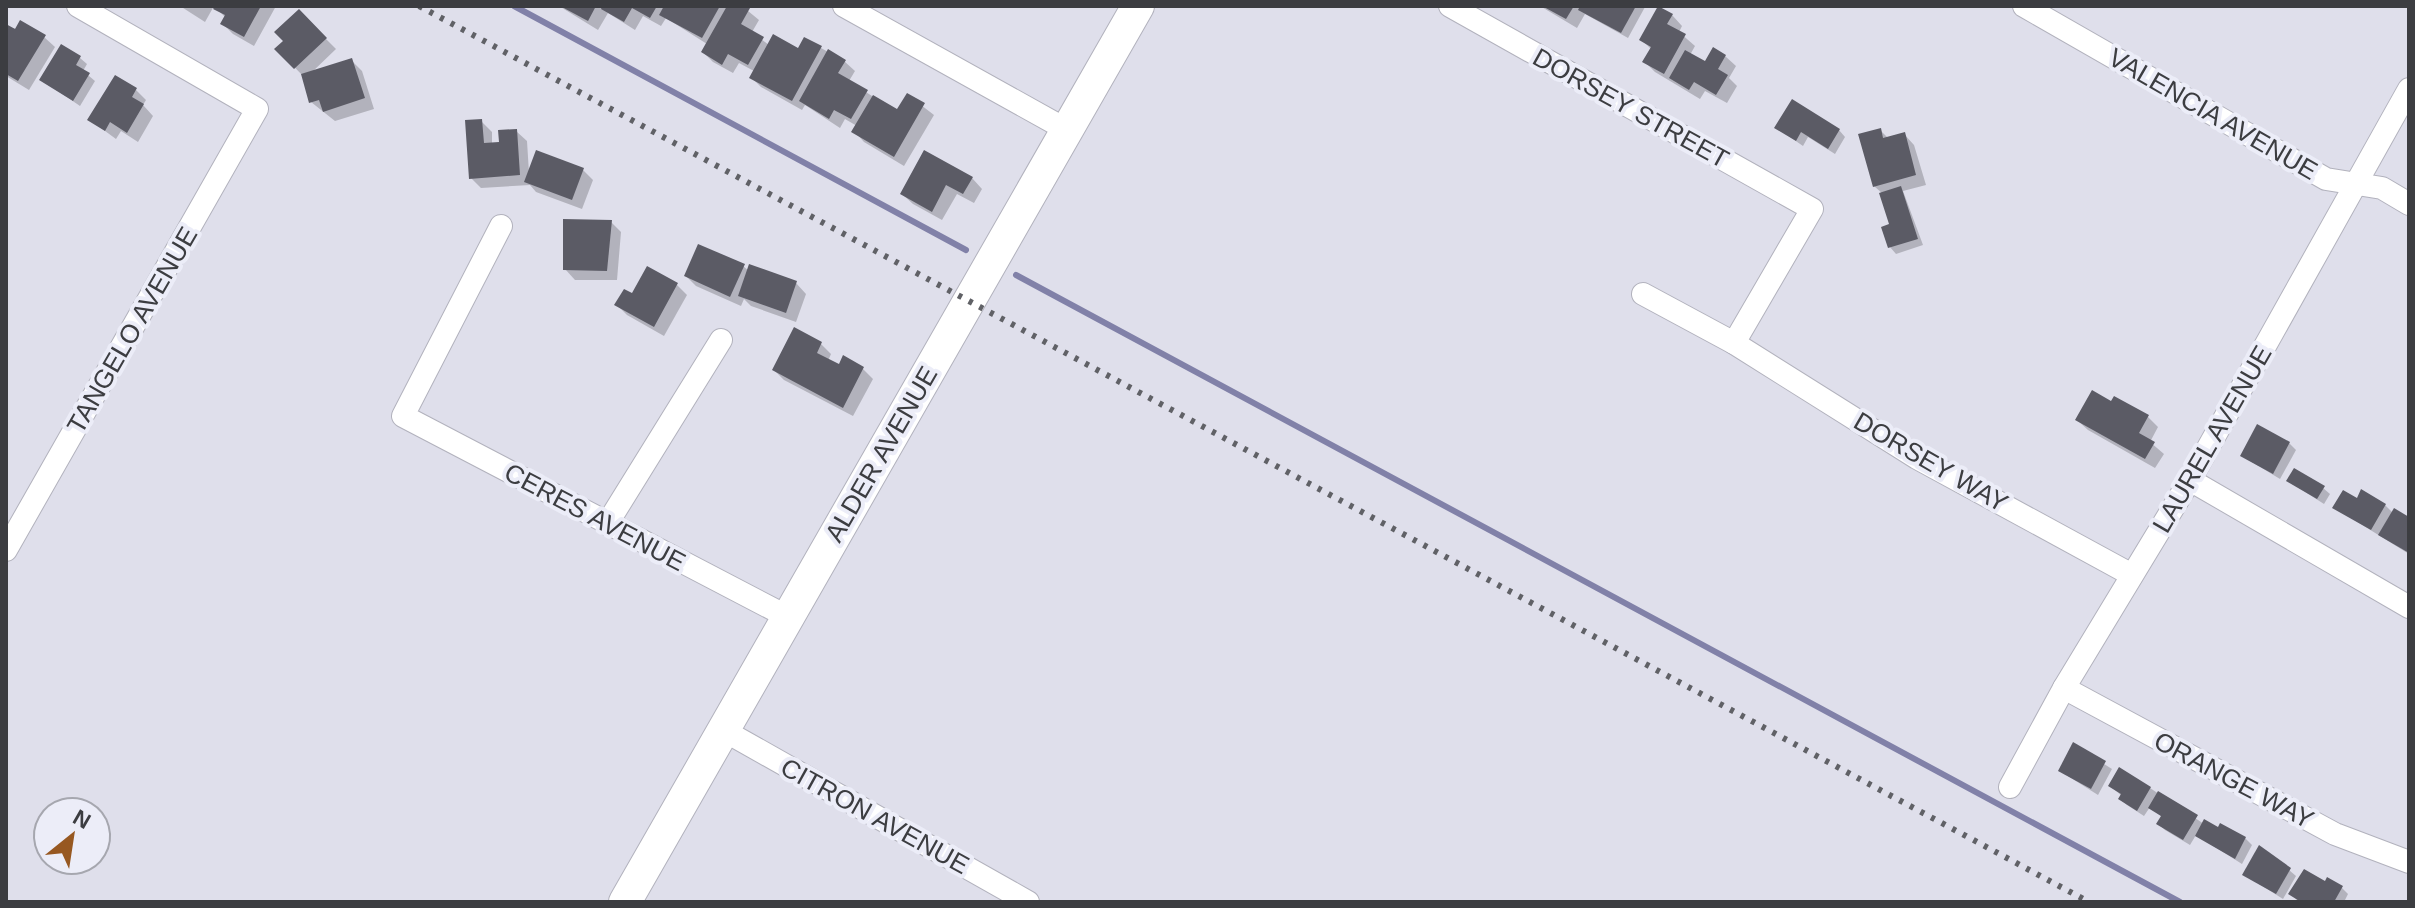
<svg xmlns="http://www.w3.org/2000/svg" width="2415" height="908" font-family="Arial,sans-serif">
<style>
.shadow{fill:#0003}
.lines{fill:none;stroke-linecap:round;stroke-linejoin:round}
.stream{stroke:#8181a8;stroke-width:6}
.building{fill:#5b5b65}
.minor-casing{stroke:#b2b2bd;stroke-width:24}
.secondary-casing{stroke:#b2b2bd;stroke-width:34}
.minor{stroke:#fff;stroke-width:22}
.secondary{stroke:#fff;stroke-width:32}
.rail{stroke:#606166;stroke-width:6;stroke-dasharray:4 8;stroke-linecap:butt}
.labels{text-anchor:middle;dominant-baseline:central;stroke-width:8;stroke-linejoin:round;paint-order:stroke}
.street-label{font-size:26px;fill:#3c3d41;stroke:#ecedf8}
</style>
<rect width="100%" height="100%" fill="#dfdfeb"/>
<g class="shadow">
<polygon points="180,6 276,6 254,46 233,34 223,24 226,18 214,6 205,22"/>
<polygon points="559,6 742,6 759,20 752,32 769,45 799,50 821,48 844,61 855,71 849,81 872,96 898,112 908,95 934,115 904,166 864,142 854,131 857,126 845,119 840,128 805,105 802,110 761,87 751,77 754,71 739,63 733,73 713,62 703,52 707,44 666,18 661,26 643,16 635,30 608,13 598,30"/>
<polygon points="1540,6 1644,6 1645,7 1628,38 1585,14 1577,28"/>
<polygon points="299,12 336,49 310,74 352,61 362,71 374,109 335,121 311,102 303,76 277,49 285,41"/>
<polygon points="1672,15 1682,26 1679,32 1695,46 1690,55 1705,64 1725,56 1736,66 1729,78 1737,86 1727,103 1705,91 1700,99 1655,72 1645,62 1652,50 1642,40"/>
<polygon points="6,26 44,37 55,47 29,90 6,76"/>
<polygon points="80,58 87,64 83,71 95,81 80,106 42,80"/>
<polygon points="136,90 146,100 143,105 153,116 138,142 121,131 116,139 90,120"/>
<polygon points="481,121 492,132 492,144 501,144 516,131 527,141 529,173 583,170 593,180 582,209 536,192 530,185 481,188 471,178"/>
<polygon points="1777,128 1839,130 1845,137 1835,154 1808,137 1803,146"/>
<polygon points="1880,130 1888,138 1904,134 1914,145 1926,185 1903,191 1923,245 1896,254 1890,247 1891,226 1883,194 1874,186"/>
<polygon points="972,178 982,189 974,203 957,194 942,220 913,204 902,194"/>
<polygon points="611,222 621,232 617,280 575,280 565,269"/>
<polygon points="743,266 749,271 796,283 806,294 796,322 751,306 744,299 741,306 696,286 686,276"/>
<polygon points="677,285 687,295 664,336 627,315 617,305"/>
<polygon points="821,344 831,354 828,361 839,367 863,369 873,379 853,416 784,380 774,370"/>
<polygon points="2112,404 2148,417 2158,427 2150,442 2164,454 2155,468 2088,430 2077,420"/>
<polygon points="2289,443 2296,450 2280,479 2242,456"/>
<polygon points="2288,481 2323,488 2330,494 2324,504"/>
<polygon points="2358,501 2385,505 2393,513 2409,519 2409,554 2335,508"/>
<polygon points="2074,745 2112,769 2098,795 2060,771"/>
<polygon points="2110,786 2150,788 2204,824 2245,838 2252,845 2242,864 2196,835 2190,845 2165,830 2159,824 2162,817 2150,807 2144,816 2127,805 2120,799 2122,796"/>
<polygon points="2289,870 2296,876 2283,899 2245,875"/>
<polygon points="2326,884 2342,888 2348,894 2344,902 2299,902 2291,894"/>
</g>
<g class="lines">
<g class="stream">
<polyline points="514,6 966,250"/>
<polyline points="1016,275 2180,902"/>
</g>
</g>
<g class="building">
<polygon points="215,6 261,6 244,37 220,24 225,15 213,9"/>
<polygon points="560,6 596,6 588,21"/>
<polygon points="602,6 657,6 650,18 632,8 624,22 601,9"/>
<polygon points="664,6 720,6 702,38 659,15"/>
<polygon points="727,6 750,8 741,24 764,37 748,65 728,54 722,65 701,52"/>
<polygon points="1542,6 1574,6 1566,19"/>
<polygon points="1580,6 1636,6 1621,33 1578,10"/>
<polygon points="1658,6 1673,14 1667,24 1686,34 1664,74 1642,62 1651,47 1639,40"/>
<polygon points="299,9 327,38 294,69 274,49 283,41 274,32"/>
<polygon points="20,20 46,35 18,81 6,74 6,24 15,29"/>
<polygon points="773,34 798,48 804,37 822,46 792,101 749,78"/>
<polygon points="61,44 81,56 76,65 90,73 73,101 39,80"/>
<polygon points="1713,47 1726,55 1718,69 1728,75 1716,95 1694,82 1689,90 1669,78 1685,50 1705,61"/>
<polygon points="828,49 846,60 838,73 868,90 851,119 834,110 829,119 799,101"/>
<polygon points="352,58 365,98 323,112 319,100 309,103 301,74"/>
<polygon points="115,75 137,88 132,97 144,104 127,133 110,122 105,131 87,120"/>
<polygon points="907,93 925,103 894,157 851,132 873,95 897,109"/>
<polygon points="1792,99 1840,129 1828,149 1801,132 1796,141 1774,128"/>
<polygon points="482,119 484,143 499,142 498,130 517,129 520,175 469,179 465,120"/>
<polygon points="1881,128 1883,138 1905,132 1916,175 1873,187 1858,134"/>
<polygon points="536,150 584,168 572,200 524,182"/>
<polygon points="924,150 973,177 963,194 946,185 932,212 900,194"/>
<polygon points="1901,186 1918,239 1888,248 1881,227 1889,224 1879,193"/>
<polygon points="563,219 612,220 607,271 563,270"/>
<polygon points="698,244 745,264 730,297 684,276"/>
<polygon points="749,264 797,281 786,313 738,296"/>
<polygon points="647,266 678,283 654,327 614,305 624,289 632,293"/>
<polygon points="794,327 822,342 817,353 839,364 843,355 864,367 843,408 772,370"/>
<polygon points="2092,390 2111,401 2114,396 2149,415 2139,433 2155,442 2145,459 2075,420"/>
<polygon points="2257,424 2290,442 2273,474 2240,456"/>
<polygon points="2294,468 2325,486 2317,499 2286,481"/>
<polygon points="2361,489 2386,504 2371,530 2332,508 2343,490 2357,498"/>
<polygon points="2394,508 2409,517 2409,553 2378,535"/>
<polygon points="2073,742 2106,761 2091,789 2058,771"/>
<polygon points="2119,767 2151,787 2137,811 2118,799 2121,794 2108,786"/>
<polygon points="2158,791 2198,815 2183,840 2156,824 2161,816 2148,808"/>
<polygon points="2204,819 2218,827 2220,823 2246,837 2235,859 2195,836"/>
<polygon points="2259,845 2291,868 2276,894 2242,875"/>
<polygon points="2304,869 2325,881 2327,877 2343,886 2334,902 2301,902 2288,894"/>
</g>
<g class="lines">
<g class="minor-casing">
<g id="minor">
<polyline points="844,6 1067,130"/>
<polyline points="1450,6 1812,209 1734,343"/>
<polyline points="2024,6 2326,179 2382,188 2409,204"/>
<polyline points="501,226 403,416 788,617"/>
<polyline points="1643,294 1734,343 1917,458 2132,575"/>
<polyline points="2190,480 2409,607"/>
<polyline points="607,524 721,340"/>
<polyline points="6,550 257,109 78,6"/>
<polyline points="2064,688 2335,834 2409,862"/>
<polyline points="723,730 1028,902"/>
<polyline points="2010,787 2064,688 2190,480 2409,89"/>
</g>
</g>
<g class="secondary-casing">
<polyline id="secondary" points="625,902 1138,6"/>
</g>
<use href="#minor" class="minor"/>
<use href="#secondary" class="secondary"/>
<polyline class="rail" points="419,6 2089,902"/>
</g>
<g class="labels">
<g class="street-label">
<text transform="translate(1631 108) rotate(29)">DORSEY STREET</text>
<text transform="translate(2213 114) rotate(30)">VALENCIA AVENUE</text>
<text transform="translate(132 330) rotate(-60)">TANGELO AVENUE</text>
<text transform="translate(2212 439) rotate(-60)">LAUREL AVENUE</text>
<text transform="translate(881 454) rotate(-60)">ALDER AVENUE</text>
<text transform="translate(1931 462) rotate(30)">DORSEY WAY</text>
<text transform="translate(595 517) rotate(28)">CERES AVENUE</text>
<text transform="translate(2234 780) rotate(28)">ORANGE WAY</text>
<text transform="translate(875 816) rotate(29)">CITRON AVENUE</text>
</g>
</g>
<rect width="2415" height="908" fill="none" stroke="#3c3d41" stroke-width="16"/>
<g transform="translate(72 836) rotate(30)"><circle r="38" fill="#ecedf8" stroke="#a6a7af" stroke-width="2"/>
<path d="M0-6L14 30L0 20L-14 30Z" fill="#975821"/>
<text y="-12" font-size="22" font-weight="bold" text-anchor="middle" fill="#3c3d41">N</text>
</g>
</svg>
